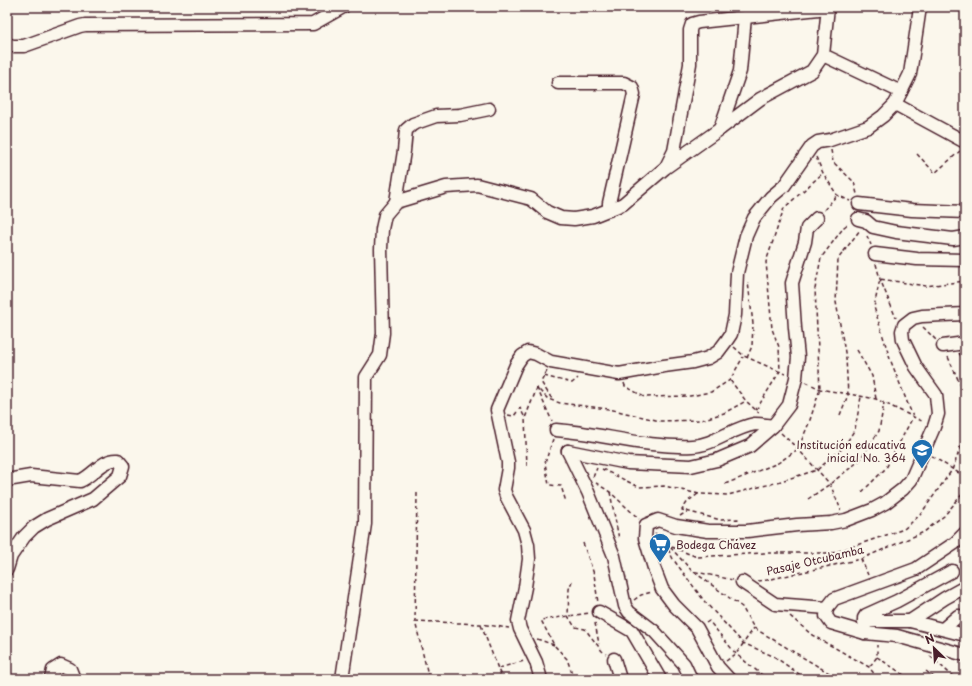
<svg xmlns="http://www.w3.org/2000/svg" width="972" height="686" font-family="'Playpen Sans',sans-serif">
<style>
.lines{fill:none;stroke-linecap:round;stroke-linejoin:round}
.minor-casing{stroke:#4a1f2b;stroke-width:15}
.path{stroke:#4a1f2b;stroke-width:1.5;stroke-dasharray:4 3;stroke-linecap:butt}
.minor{stroke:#fbf7ec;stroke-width:12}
.labels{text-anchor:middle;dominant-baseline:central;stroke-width:4;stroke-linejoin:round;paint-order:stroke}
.poi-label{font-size:11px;fill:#4a1f2b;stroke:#fbf7ec;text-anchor:end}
.street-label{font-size:11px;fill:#4a1f2b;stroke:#fbf7ec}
</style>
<rect width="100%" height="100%" fill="#fbf7ec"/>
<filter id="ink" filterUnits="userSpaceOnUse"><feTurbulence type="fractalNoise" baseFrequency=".025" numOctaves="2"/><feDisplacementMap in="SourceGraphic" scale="8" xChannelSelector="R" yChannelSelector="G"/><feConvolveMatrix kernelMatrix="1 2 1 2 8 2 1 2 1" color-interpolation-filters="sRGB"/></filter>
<g filter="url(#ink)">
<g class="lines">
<g class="minor-casing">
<g id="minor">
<polyline points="7,44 13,46 24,46 80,26 85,25 313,24 343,7"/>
<polyline points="823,55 901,92"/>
<polyline points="558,83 624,83 632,87 634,94 609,203 609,210"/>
<polyline points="895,104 965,142"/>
<polyline points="720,129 740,71 745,17"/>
<polyline points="667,165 674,151 690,64 690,30 692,24 699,22 828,8"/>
<polyline points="396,202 404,151 406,130 413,124 436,116 460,115 489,109"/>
<polyline points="859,204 912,210 965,212"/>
<polyline points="858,219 866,221 873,227 896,232 953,239 965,237"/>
<polyline points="875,254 917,259 965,260"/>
<polyline points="943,346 965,343"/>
<path d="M556,430C601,433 646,448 692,446C714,445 732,428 755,424C760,424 767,425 773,426"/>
<polyline points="568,451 628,463 691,466 717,460 750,446 773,426 789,405 796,378 798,357 795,328 792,283 805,242 807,228 817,218"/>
<polyline points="568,451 588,492 614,556 625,606 629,612 654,631 684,664 691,679"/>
<path d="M7,480L31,476L80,481C94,475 102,459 118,460L123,466L120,476L93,499L47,519L34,527L24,537L11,556L7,569"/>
<polyline points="965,533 955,543 916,569 834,599 827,608 826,616 831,623 865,633 897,636 965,655"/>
<polyline points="742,582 775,604 827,608"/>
<polyline points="965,587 945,598 910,621 965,635"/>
<polyline points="599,612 632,631 660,679"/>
<polyline points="864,621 910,621"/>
<polyline points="943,629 958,616 965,617"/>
<polyline points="865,633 864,618 866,615 897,601 952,571"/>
<polyline points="614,659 620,679"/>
<polyline points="51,679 53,670 61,665 70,669 74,679"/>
<polyline points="342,679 365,524 366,377 380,355 383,333 381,249 382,229 385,215 396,202 446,187 477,185 531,199 547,212 561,218 574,219 593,216 623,204 665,168 720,129 760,99 812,71 823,55 828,7"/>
<polyline points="541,679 536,662 520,629 518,621 525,587 529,559 528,545 524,530 506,496 504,490 508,468 508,462 497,410 516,365 522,356 528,352 536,354 551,362 619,374 664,366 693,362 708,358 718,352 727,340 731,334 735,315 737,273 746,236 754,218 771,197 784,186 812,146 818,142 830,140 868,127 883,116 895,104 910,74 920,7"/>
<polyline points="729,679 718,667 697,628 674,605 662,589 654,568 645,538 646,525 658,520 676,526 708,531 747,531 797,525 831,523 846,520 872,510 885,503 903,489 911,480 934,427 938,414 936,395 916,367 903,340 902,331 904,325 913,318 922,316 965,314"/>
</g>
</g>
<g class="path">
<polyline points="831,150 833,162 854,182 857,194"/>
<polyline points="917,154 935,173 960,151"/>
<polyline points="816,157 823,173 837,195 850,201"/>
<polyline points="824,210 837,195"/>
<polyline points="867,236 871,245"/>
<polyline points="876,264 880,279 896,318"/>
<polyline points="923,327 936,340"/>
<polyline points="734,347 744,356 785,374"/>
<polyline points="857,350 872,376 876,399"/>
<polyline points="959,353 965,362"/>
<polyline points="948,357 965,395"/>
<polyline points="747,358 752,346 753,324 748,282"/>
<polyline points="547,371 541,382 552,399"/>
<polyline points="544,376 572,383 578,378"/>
<polyline points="730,380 746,401 759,413"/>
<polyline points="806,382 820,389 876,399 924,422"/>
<polyline points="624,383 625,386 644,397 690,396 711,392 730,380 743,357"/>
<polyline points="537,388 552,421"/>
<polyline points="756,410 780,371 779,347 772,329 766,262 784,208 823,173"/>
<polyline points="508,415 514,416 520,408 525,418"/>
<polyline points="840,415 848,395 846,358 836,302 838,259 860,230"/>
<polyline points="781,433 798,449 830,484 841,510"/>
<polyline points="553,439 545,463 549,485 561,486 566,502"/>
<polyline points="932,456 965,477"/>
<polyline points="527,466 525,418 537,388 548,399 560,403 609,409 660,421 701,420 724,413 746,401"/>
<polyline points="602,469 639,487 664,486 699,494 728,495 771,484 817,470 844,447 855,429 861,397"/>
<polyline points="593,477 597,468"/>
<polyline points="596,483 610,492 639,519"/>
<polyline points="725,484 778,463 798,449 809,423 820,389 815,289 821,258 844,227 848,224"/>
<polyline points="610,492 619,539"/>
<polyline points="862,492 886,468 913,417 890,359 874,307 880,279 926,286 965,281"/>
<polyline points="417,493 415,621 429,679"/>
<polyline points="698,494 688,501 682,510 721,520 738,519 739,521"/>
<polyline points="808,499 830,484 859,461 879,431 884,403"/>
<polyline points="680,516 688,511"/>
<polyline points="655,533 670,547 692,571 733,580"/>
<polyline points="583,543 594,574 598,603"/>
<polyline points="665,543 673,559 705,602 743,643 775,657 806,679"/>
<polyline points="672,547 697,557 764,553 833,553 904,529 920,515 952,470 965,436"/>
<polyline points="861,559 868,575"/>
<polyline points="694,572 742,607 754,628 839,679"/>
<polyline points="572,581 569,589 568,616 575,627 585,629 602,651 606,654"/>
<polyline points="758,581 767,580 861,559 924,532 944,516 965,491"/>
<polyline points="634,600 641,595 652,592"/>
<polyline points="790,616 812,635 869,667 878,679"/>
<polyline points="415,621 480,624 509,628"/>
<polyline points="595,623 599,644"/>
<polyline points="706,623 709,621 736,654 767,679"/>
<polyline points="481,625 502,679"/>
<polyline points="537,639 554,645"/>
<polyline points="930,656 956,679"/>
<polyline points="877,657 910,679"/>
<polyline points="726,661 736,654 754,628"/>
<polyline points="870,666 877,657 877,645"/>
<polyline points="499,668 524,661"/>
<polyline points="926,671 936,679"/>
<polyline points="574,679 567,659 554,645 541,620 589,613"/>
<polyline points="777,679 781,679"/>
</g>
<use href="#minor" class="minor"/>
</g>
</g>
<defs>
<g id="school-pin" transform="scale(1.15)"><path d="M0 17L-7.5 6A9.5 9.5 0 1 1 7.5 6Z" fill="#1f6fb2" stroke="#fbf7ec"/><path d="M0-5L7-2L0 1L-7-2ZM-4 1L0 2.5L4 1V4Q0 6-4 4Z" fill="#fff"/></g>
<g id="supermarket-pin" transform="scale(1.15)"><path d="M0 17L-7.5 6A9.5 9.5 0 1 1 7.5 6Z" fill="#1f6fb2" stroke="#fbf7ec"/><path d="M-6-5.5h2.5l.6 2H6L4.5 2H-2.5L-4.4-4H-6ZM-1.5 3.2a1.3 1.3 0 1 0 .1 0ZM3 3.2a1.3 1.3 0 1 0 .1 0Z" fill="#fff"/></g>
</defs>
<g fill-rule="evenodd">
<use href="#school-pin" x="922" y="450"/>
<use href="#supermarket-pin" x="660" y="544"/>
</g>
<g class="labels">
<g class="poi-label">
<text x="906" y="444">Institución educativa<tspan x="906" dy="13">inicial No. 364</tspan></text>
<text x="676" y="544" text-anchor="start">Bodega Chávez</text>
</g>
<g class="street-label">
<text transform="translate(815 560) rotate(-13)">Pasaje Otcubamba</text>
</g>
</g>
<rect width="972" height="686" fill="none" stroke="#fbf7ec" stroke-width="24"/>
<rect x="12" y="12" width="948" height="662" fill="none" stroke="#4a1f2b" stroke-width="1.5" filter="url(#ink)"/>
<g transform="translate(934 648) rotate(335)" stroke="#fbf7ec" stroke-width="3" paint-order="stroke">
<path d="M0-3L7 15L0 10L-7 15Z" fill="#4a1f2b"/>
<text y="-6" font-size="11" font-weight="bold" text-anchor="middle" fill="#4a1f2b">N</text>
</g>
</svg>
